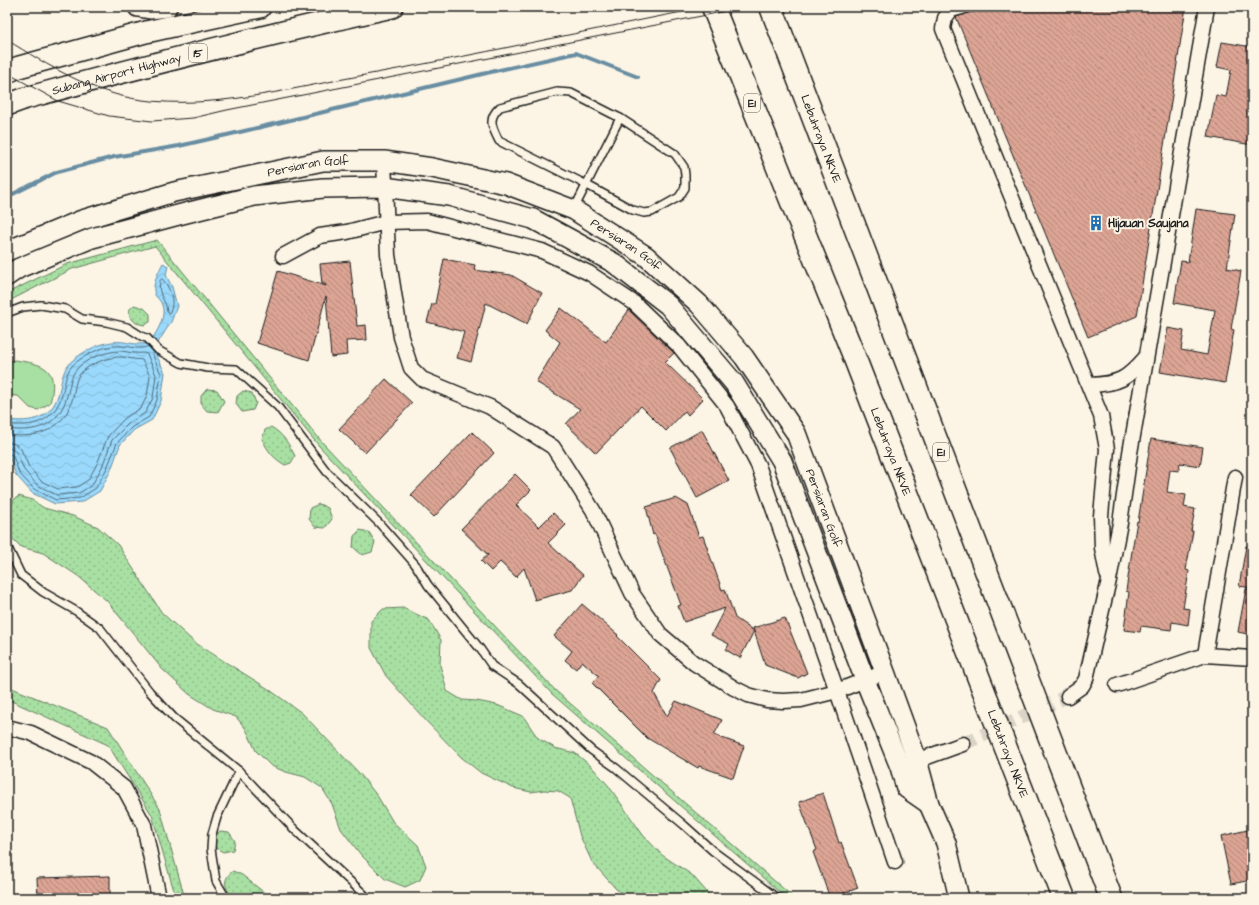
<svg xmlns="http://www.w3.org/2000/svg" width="1259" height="905" font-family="'Architects Daughter',sans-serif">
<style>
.grass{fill:url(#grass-dots);stroke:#627e5f}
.pitch{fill:#a8dfa2;stroke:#627e5f}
.water{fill:url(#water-waves);stroke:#688da2}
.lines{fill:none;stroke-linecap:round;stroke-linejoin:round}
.shore{stroke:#4e6876;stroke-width:1}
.stream{stroke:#688da2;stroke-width:4}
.building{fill:url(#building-back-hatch);stroke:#1c1c1c}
.street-tunnel{stroke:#dad4c7;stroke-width:14;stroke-dasharray:14 7;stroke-linecap:butt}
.lane-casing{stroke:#1c1c1c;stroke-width:10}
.street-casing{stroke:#1c1c1c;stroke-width:17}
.secondary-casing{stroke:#1c1c1c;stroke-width:22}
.primary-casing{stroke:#1c1c1c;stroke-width:24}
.highway-casing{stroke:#1c1c1c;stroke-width:25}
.lane{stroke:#fcf5e5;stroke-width:7}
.street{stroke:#fcf5e5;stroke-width:14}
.secondary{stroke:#fcf5e5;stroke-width:19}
.primary{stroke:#fcf5e5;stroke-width:21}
.highway{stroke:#fcf5e5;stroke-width:22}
.tram{stroke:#1c1c1c;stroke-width:1}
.labels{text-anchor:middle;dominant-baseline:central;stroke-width:4;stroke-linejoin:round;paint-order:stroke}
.shield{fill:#fcf5e5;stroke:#5f5d58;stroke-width:1}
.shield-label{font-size:11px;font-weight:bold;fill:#1c1c1c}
.street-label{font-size:12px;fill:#1c1c1c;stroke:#fcf5e5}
.poi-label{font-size:12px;font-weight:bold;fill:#1c1c1c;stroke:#fcf5e5;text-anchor:start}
</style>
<defs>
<pattern id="grass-dots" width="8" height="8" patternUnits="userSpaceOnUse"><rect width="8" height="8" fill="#a8dfa2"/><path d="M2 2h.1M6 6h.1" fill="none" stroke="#90bf8b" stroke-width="1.8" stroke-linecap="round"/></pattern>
<pattern id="water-waves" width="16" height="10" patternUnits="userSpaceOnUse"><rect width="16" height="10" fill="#9ad9fc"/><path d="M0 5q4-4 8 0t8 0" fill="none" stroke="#84bad7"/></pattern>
<pattern id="building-back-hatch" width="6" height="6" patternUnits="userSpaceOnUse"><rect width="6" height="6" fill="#dba494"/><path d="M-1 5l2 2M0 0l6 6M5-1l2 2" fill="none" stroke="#b18578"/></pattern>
</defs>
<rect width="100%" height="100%" fill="#fcf5e5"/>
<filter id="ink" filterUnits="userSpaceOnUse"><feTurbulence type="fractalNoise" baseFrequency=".025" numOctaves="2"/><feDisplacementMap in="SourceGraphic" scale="8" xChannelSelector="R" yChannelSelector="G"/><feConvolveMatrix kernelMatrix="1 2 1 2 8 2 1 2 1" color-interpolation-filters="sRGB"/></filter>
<g filter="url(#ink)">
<g class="grass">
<polygon points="157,240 322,442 556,691 794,898 786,898 552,694 319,446 155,246 72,269 7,302 7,293 67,264"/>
<polygon points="134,305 144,308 150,314 150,322 144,325 136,323 130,317 129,310"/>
<polygon points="207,389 217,390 224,401 218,412 207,411 201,404 201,396"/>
<polygon points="243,391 252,393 256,403 253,410 242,412 236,404 237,396"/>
<path d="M271,427C283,434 289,444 295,456L291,463L285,465C273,458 268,451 262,439L265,430Z"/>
<polygon points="19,496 32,500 44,508 73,516 98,527 118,545 162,613 194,642 227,663 267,688 302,713 360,774 378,797 393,822 418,845 426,866 420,880 405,887 385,879 361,855 341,829 332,804 322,788 305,777 286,772 271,766 256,751 246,729 236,717 213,709 189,694 162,669 107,601 78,576 43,553 21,547 12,538 9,523 13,500"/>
<polygon points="319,504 328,508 332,519 325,528 315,527 309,519 310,508"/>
<polygon points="360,530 369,532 375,542 372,552 362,555 353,547 354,536"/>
<polygon points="403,608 429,620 441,640 440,665 447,691 462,700 477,701 497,705 523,716 538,738 555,748 575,753 591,766 608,785 643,835 662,855 692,875 712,898 628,898 616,889 592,862 580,836 570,798 558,791 544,790 531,792 513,788 481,773 461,757 427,722 386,676 371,648 371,621 383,609"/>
<polygon points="7,686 108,727 160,809 184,895 183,898 176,898 152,815 108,745 7,699"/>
<polygon points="220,831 229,832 235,841 233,850 223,852 216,848 213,838"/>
<path d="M233,871L242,875L266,894L268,898H234C225,889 221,880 233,871Z"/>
</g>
<path class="pitch" d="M14,360C45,364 59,368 50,403L38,410L30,408L18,396L7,395V362Z"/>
<path class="water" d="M163,263L168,266L166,275L172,287L177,306L171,322L159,341L156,354L165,373L161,401L152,420L134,430L120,445L111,470L100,491L82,502L55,504L32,493L16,475L10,459L7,456V420C32,423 52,419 59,392C62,380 63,367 73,360C82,353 92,347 103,344C108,342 118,341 124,342C136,344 146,347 154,336C159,328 166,315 162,305C161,301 157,298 155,295C151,285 159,271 163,263Z"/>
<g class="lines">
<g class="shore">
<path d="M162,279C170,286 176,304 169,313L167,312C166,298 157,297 160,281Z"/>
<path d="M7,424C33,428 54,422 62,395C65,385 65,374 72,366C75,363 80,359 84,357C95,350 109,345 122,346C131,346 139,351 149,346"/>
<path d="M7,429C36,433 59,426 67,396C70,387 70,377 76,370C84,359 107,351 120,351C125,351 130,353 135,353C140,354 143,352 147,354L156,375L153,398L145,413L129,423L112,440L102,467L92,485L79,493L57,495L37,485L24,470L17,453L12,449L7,448"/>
<path d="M7,435C38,439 65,430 73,397C75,389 75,380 80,374C88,364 110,356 122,357C126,357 130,359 134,359C137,360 140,359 142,360L150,376L147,396L141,408L125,418L108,436L97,464L88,480L77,487L58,489L41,481L29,467L21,449L15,444L7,442"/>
<polyline points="7,453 10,454 13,456 19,473 34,489 56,500 80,498 96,488 107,468 117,443 132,427 149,417 157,400 161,374 153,356 153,351"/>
</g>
<polyline class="stream" points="7,197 57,172 114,157 179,146 240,132 495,71 576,53 638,77"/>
</g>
<g class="building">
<polygon points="994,7 1186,7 1137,316 1088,337 956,17 968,13"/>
<polygon points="1222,42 1252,47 1252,145 1208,137 1216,95 1226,97 1231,70 1217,67"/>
<polygon points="1196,209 1235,214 1227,268 1241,271 1231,329 1234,330 1225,383 1160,372 1168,328 1184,331 1181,350 1207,355 1215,310 1174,303 1181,261 1188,262"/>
<polygon points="444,259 475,265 474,270 511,275 542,293 527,324 486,303 471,362 457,358 464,332 427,322 432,304 435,304"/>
<polygon points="350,261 357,326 366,325 367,340 346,341 347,355 331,357 326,296 309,360 257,343 278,271 326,286 325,284 322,284 320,264"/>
<polygon points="561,308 606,342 629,310 673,352 674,353 665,362 703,399 688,415 685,411 666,431 641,406 596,453 566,424 580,409 536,382 560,342 545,330"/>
<polygon points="386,379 412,403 365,453 339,429"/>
<polygon points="702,430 729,481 697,498 670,448"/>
<polygon points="472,432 494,453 434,517 411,495"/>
<polygon points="1151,439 1203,447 1200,466 1180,463 1179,471 1170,470 1167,492 1186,495 1184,507 1195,509 1191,531 1193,531 1186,570 1189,571 1183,608 1190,609 1188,625 1172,622 1171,630 1141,626 1140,632 1124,630 1129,592 1126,591 1132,551 1137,521 1138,522"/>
<polygon points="515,474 531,490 516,505 539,527 553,513 566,525 548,543 583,575 572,590 535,600 524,568 516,577 500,562 491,571 481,561 488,555 461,529"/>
<polygon points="676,498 688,505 699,537 703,536 722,590 725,589 735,618 754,631 753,628 785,618 807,673 798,678 765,665 754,631 740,658 726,650 729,644 711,635 725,608 684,622 678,606 681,605 655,534 653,535 646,507"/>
<polygon points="1246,546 1252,546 1252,588 1239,586"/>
<polygon points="1246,589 1252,589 1252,635 1238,632"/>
<polygon points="582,604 618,635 617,636 661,680 654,693 667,716 676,701 722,720 714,735 744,746 733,778 699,766 698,768 647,738 592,683 599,676 582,661 576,669 565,660 572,651 554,636"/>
<polygon points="823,793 839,843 841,842 858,888 831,898 830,898 813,852 817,850 799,802"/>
<polygon points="1252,829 1252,880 1231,884 1221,836"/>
<polygon points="110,876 110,898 38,898 37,878"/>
</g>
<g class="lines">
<polyline class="street-tunnel" points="963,744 1068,696"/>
<g class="lane-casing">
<g id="lane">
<path d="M557,92L571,93L620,118L675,154L684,167L685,175V188L679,197L652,212L644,213L633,210L587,185L499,141C492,127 487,119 500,107Z"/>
<polyline points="574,209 620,118"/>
<polyline points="7,313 23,307 41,305 65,309 82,319 106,322 127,327 143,337 147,338 158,350 181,363 208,368 236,369 278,407 327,472 379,523 415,564 428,585 481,650 492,666 519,684 591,750 616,768 684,825 713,851 777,898"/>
<polyline points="7,546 21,575 43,592 76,611 100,628 150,692 174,718 239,771 295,830 368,898"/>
<polyline points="226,898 216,881 211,849 212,834 217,817 239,771"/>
</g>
</g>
<g class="street-casing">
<g id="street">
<polyline points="962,7 951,10 945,18 943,29 1101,416 1107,449 1101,516 1102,548 1107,574"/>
<polyline points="384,161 388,255 401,337 411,368 422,379 490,407 553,447 593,510 632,593 660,634 694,663 734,688 748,695 767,700 783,701 801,700 837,691 885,672"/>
<polyline points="283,256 320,236 347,232 386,222 427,221 542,251 589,273 634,303 679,346 727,406 758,465 837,691 895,862"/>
<path d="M1090,385C1119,384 1127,379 1146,357"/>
<polyline points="1205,655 1235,477"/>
<polyline points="1117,685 1205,655 1252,658"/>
<polyline points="1068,696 1082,686 1086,679 1109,580 1120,523 1130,453 1207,7"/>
<polyline points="7,727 31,733 91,762 124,788 144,825 159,898"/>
<polyline points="908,764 963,744"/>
</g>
</g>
<g class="secondary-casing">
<g id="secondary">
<polyline points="138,7 150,9 167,7"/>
<path id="s1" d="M7,251L82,220L174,192L323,161H384L432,168L506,184L574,210L646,256L699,304L744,357L796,433L885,672L917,760L929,804L946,843L959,898"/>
<polyline points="7,276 19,268 92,238 182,214 254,196 323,188 384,187 449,196 533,219 614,263 668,305 734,383 782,461 865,680 900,767 906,788 929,804"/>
</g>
</g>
<g class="primary-casing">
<g id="primary">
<polyline points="7,72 19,67 146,32 260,7"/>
<path id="s2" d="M7,105L26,98C147,65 269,34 392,7"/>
</g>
</g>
<g class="highway-casing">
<g id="highway">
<path id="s3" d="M713,7L852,351L1064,898"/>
<path id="s4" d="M771,7L1111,898"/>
</g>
</g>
<use href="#lane" class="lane"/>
<use href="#street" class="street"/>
<use href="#secondary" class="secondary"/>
<use href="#primary" class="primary"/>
<use href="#highway" class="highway"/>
<g class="tram">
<path d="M7,40C49,66 92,93 142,100C213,109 284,90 354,77C472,56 589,30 707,7"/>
<polyline points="7,73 58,101 109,116 152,121 193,118 227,110 747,7"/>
</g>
</g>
</g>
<defs>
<g id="building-bare" transform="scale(1.2)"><path d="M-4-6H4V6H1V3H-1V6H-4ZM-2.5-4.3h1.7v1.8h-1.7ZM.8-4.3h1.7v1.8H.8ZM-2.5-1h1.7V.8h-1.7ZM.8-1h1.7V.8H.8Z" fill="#1f6fb2" stroke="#fcf5e5" stroke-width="2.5" paint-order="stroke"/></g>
</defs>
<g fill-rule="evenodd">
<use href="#building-bare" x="1096" y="223"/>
</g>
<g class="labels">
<g class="shield">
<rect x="189" y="44" width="18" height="18" rx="3"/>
<rect x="744" y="94" width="16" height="18" rx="3"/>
<rect x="933" y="443" width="16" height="18" rx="3"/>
</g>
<g class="shield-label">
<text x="198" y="53">15</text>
<text x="752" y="103">E1</text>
<text x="941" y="452">E1</text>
</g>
<g class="street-label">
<text stroke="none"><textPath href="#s2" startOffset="114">Subang Airport Highway</textPath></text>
<text stroke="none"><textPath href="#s4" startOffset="141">Lebuhraya NKVE</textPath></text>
<text stroke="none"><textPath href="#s1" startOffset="314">Persiaran Golf</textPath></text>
<text stroke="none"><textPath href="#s1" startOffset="650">Persiaran Golf</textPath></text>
<text stroke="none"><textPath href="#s3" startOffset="479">Lebuhraya NKVE</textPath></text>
<text stroke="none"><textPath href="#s1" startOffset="986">Persiaran Golf</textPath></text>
<text stroke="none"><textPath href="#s3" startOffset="803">Lebuhraya NKVE</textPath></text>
</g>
<g class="poi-label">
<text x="1108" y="223">Hijauan Saujana</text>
</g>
</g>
<rect width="1259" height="905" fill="none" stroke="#fcf5e5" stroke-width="24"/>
<rect x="12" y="12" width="1235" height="881" fill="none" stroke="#1c1c1c" stroke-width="1.5" filter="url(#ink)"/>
</svg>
